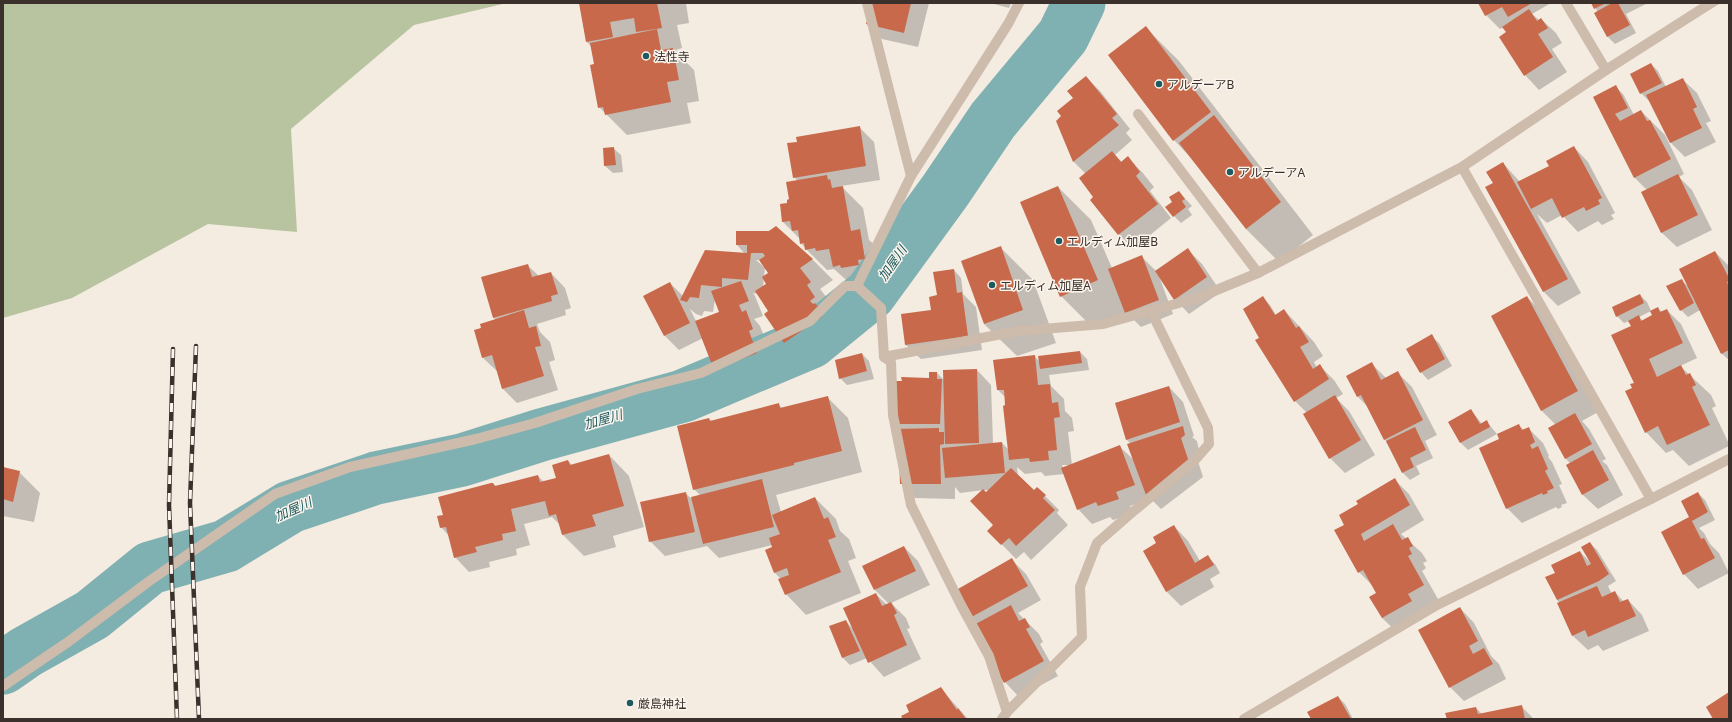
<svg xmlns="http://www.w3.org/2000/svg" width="1732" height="722" font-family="'Noto Sans','Noto Sans JP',sans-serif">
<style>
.green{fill:#b8c4a0}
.shadow{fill:#0003;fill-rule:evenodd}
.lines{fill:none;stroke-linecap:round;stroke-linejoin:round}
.river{stroke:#7fb0b2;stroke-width:53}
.building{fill:#c8694b}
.lane{stroke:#cdbbac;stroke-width:10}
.street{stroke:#cdbbac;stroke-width:10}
.rail-casing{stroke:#3b302b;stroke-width:4.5}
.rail{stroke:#fbf5ee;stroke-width:3;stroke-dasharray:9;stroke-linecap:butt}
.poi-dot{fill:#1f5a5e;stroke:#fbf5ee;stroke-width:1.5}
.labels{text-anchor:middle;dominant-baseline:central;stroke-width:3;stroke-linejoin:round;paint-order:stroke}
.poi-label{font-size:12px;fill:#3b302b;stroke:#fbf5ee;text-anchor:start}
.water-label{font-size:13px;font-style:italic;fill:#1f5a5e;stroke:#fbf5ee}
</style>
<rect width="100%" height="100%" fill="#f4ebe1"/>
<polygon class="green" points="3,3 507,3 414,25 291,129 297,232 208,224 72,298 3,318"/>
<g class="shadow">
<polygon points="580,3 686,3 689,23 677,25 682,48 676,50 678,54 694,70 699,101 687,103 691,123 627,135 599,107 595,64 591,46 586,41"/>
<polygon points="873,3 929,3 918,47 882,39 867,24"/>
<polygon points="990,3 1011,3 1009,8"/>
<polygon points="1479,3 1551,3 1532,14 1539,20 1541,19 1556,33 1562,43 1552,49 1567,72 1539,90 1525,75 1507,33 1504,27 1500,29 1486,15"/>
<polygon points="1592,3 1645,3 1646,4 1626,14 1636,33 1615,44 1608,37 1595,13 1598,12"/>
<polygon points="1702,3 1721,3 1709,10"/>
<polygon points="1146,28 1179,61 1313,235 1279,262 1246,229 1193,160 1174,140 1109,56"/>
<polygon points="1651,64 1658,71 1666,87 1682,79 1697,93 1711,121 1706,123 1716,142 1685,157 1671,143 1650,100 1649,101 1641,93"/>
<polygon points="1086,77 1100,91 1130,129 1126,133 1132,140 1115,155 1122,162 1128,158 1142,172 1154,187 1150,191 1171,218 1133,249 1119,234 1095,197 1086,174 1074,162 1057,121 1063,116 1075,98"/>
<polygon points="1616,87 1623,94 1634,115 1641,111 1665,135 1684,174 1679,177 1692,190 1712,230 1677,247 1662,233 1643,193 1647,190 1635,178 1606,119"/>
<polygon points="859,127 874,142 880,180 841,186 863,208 869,240 881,251 885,280 879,281 879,285 863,288 854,287 834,269 827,270 806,249 801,243 800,239 783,222 781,205 788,204 790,200 798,181 794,177"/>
<polygon points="1574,147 1588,162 1615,213 1611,215 1614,219 1602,225 1598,221 1578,232 1562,215 1547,223 1537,214 1581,293 1558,306 1544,292 1494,183 1503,163 1520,182 1550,166"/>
<polygon points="613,148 621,155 623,172 613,173 605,166"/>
<polygon points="1058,187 1091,220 1112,268 1142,257 1156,271 1188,250 1202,264 1221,292 1189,314 1175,299 1159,276 1173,314 1141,327 1128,314 1094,329 1061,296"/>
<polygon points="1179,192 1192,206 1188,209 1192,215 1181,223 1174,216 1174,202"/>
<path d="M775,228L813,260L833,280L820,289L831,303L827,307L835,318L832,321L842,333L840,334L842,338L805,363L785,343L770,311L758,294L753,293L755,296L763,316L754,319L760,326L767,344L762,345L771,368L729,384L715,370L703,338L679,350L664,335L670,283L683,296L745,254L737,245ZM756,260H760L765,267H764ZM765,267L769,274L764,277ZM764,278L768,284L763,287ZM715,299L720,312L696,321L690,309L696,314L702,316L704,311L713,312Z"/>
<polygon points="1000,247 1033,280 1056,343 1017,356 984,324"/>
<polygon points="1715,252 1729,266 1729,360 1722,354 1700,310 1688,317 1681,310 1681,280 1688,286"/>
<polygon points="527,265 539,276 551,273 565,288 571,308 565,310 566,315 537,324 540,332 550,342 555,360 549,362 558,390 517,403 502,388 498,372 483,358 475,331 482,328 496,320 494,318 482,278"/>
<polygon points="954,270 961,278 963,294 976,307 982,350 921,359 906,345 932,311"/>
<polygon points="1640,295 1647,302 1651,311 1639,317 1643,321 1653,316 1658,308 1662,312 1667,310 1681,324 1697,358 1680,366 1711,395 1716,406 1712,408 1729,444 1729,446 1689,466 1673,450 1666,453 1646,432 1633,389 1635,383 1632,326 1629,321 1624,323 1617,316"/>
<polygon points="1527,297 1548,318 1598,412 1582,421 1589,429 1606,459 1602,461 1607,465 1623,495 1598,509 1583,495 1567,465 1570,463 1565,458 1556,425 1542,411 1492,316"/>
<polygon points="1263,298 1270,305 1276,315 1284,310 1314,342 1323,356 1314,362 1317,368 1320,366 1334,380 1343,394 1336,398 1349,411 1375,455 1345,473 1330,458 1304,415 1307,413 1295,401 1261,338"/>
<polygon points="1431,336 1439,343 1452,366 1428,380 1421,372"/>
<path d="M1080,352L1087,359L1089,370L1049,375L1051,386L1064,399L1065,411L1072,418L1074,431L1068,432L1072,465L1120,447L1134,460L1131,444L1127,440L1116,403L1169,387L1183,402L1194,436L1192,437L1197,441L1199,450L1195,452L1203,477L1161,509L1148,496L1149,499L1130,506L1133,513L1113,520L1110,517L1092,524L1078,509L1064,474L1045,476L1041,472L1025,474L1017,467L1018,476L1034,491L1037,488L1059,510L1057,513L1068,525L1031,560L1024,552L1016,559L989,531L994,526L983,490L960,493L955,487V499L915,498L901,483L895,424L930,379V373H937L945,381L977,370L991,385L993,444L1002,443L1009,450L1006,398L998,390L1034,356L1039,361ZM1062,465H1071L1063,468ZM984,490H990L986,493Z"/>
<polygon points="862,354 869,361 874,379 847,385 840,378"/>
<polygon points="1372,364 1386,378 1398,373 1412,387 1437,435 1425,441 1433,458 1416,466 1420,474 1410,480 1402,472 1368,407 1358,397 1347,376"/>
<polygon points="827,397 848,418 862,472 776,495 781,512 815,498 836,519 840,531 849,539 856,558 848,561 861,593 806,615 786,594 781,579 775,573 766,550 774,548 772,545 719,558 707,546 665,556 650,541 685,493 693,500 700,495 694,489 709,419 712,421 778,404 782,408"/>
<polygon points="1471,410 1482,424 1486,421 1497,434 1468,450 1461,443 1449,422"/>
<polygon points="1519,426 1524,430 1528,428 1543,443 1549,456 1548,457 1552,462 1562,484 1559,485 1567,503 1561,505 1562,507 1558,509 1556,507 1522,523 1507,508 1501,439"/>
<polygon points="609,455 629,476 644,527 613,536 616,547 584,556 563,535 560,525 552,517 524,524 530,545 516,549 517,555 489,562 490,567 469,572 455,557 449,536 441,527 444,516 493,484 496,486 538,476 544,482 557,478 568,461 573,466"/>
<polygon points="3,468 19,472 40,493 34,522 3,516"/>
<polygon points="1394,479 1409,494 1424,520 1401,534 1422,553 1427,561 1423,563 1426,568 1422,571 1438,599 1397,632 1382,618 1370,597 1377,593 1373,586 1359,572 1345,525 1359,504"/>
<polygon points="1698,493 1705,500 1715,520 1699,528 1704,533 1710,544 1719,553 1729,573 1698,589 1684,574 1689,518 1693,522 1683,501"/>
<polygon points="1174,526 1188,541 1200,561 1208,557 1215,564 1220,573 1210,579 1214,587 1181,606 1167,592 1158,544"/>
<polygon points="1590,543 1597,550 1616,581 1608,586 1612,594 1615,592 1624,602 1628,600 1642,615 1649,631 1603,651 1598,645 1588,650 1573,636 1559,603 1560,603 1557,600 1556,573 1580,552 1591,563"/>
<polygon points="904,547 918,561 930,585 891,603 906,618 910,628 907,629 921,659 884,677 867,658 850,665 843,658 831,627 846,621 852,628 876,594 887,605 889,604 875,590"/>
<polygon points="1012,560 1026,574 1041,600 1018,613 1039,634 1043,642 1040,644 1058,676 1019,697 1005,682 967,620"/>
<polygon points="1460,608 1474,623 1491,656 1499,664 1506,679 1464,701 1450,687"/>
<polygon points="941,689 968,719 904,719 910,712"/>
<polygon points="1338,697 1345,704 1353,719 1312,719"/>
<polygon points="1521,706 1534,719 1448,719 1476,708 1482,714"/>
</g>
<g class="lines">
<polyline class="river" points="3,668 26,652 92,615 150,568 226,546 290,507 376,478 462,460 541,435 683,396 811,342 870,294 945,191 993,120 1063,36 1079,3"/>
</g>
<g class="building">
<polygon points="579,3 657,3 662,28 636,32 634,18 610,22 613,37 586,42"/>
<polygon points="872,3 911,3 904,33 866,24"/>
<polygon points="1478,3 1532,3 1508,17 1502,7 1485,16"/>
<polygon points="1591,3 1606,3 1594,9"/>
<polygon points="1612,3 1618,3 1630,25 1607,37 1594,13"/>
<polygon points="1529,9 1537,21 1541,18 1548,28 1538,34 1553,57 1524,76 1499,37 1506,32 1502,27"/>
<polygon points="1146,26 1211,112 1173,141 1108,55"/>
<polygon points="657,29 661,50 673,48 679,80 667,82 671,102 605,115 603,107 598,108 590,65 594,64 590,43"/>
<polygon points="1651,63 1662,83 1640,94 1630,74"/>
<polygon points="1086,76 1117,114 1112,118 1119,125 1073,162 1056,121 1061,116 1057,111 1073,98 1067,91"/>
<polygon points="1683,78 1697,107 1693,109 1702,128 1670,143 1646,95"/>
<polygon points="1616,85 1628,108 1615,114 1620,121 1641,110 1647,121 1650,120 1671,159 1634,178 1593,97"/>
<polygon points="1214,115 1281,202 1246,229 1179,143"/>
<polygon points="860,126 866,166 793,178 787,143 797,142 796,137"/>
<polygon points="1574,146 1602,198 1598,200 1600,204 1586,211 1584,207 1562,218 1552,198 1531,209 1517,182 1549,166 1546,161"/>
<polygon points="614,147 616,165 604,166 603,148"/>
<polygon points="1112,151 1121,162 1128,156 1140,172 1136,176 1158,204 1118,235 1090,200 1093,197 1079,178"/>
<polygon points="1503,162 1568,279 1543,292 1485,187 1493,183 1486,172"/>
<polygon points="1678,174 1698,215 1661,233 1641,192"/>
<polygon points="827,175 828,180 830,179 832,188 843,186 851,231 860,229 865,259 858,260 859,265 841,268 840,265 833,267 829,249 816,251 815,248 805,250 804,243 800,244 798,230 792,231 790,221 782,222 780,204 787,203 787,200 789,199 786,182"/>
<polygon points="1058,186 1098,280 1060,297 1020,202"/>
<polygon points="1179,191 1185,199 1182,201 1186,207 1173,217 1165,207 1172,202 1169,197"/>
<polygon points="776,226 813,259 800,268 811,282 807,285 815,297 810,301 813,304 815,303 822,312 820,313 822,317 784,343 764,314 768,311 755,291 766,284 762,277 768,273 759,260 765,256 763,253 751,253 748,280 722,278 722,287 701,285 699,298 690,297 687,302 680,300 705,250 747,253 747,245 736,245 736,231 769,231"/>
<polygon points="1001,246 1023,310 984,324 961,261"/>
<polygon points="1188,248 1207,277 1174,300 1155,271"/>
<polygon points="1715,251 1729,278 1729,281 1727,282 1729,287 1729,350 1721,354 1679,269"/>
<polygon points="1142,255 1159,300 1125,313 1108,269"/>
<polygon points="528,264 532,277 551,272 558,294 551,296 552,301 493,318 481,277"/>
<polygon points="954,269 957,293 962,292 968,336 905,345 901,314 931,310 929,297 937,295 933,272"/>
<polygon points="1682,279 1694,303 1680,311 1666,286"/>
<polygon points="741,281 749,301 739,305 742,312 746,310 753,329 749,331 757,353 714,370 695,321 719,312 711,291"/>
<polygon points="670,282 690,323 664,336 643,296"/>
<polygon points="1640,294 1644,303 1616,317 1612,307"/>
<polygon points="1263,296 1275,315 1284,309 1296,328 1299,326 1309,342 1300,347 1313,369 1320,364 1329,379 1294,402 1255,340 1259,338 1243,309"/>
<polygon points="1527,296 1578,391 1541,411 1491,316"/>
<polygon points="1658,307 1660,312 1667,309 1683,343 1649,359 1657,377 1681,365 1686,375 1690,373 1696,385 1692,387 1710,425 1667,445 1658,426 1645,433 1625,391 1632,388 1630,384 1634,383 1611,335 1631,326 1628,321 1639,315 1641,321 1652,315 1650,311"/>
<polygon points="524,310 529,328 536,326 541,346 535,347 544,376 502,389 492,355 482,358 474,330 481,328 480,324"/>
<polygon points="1432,334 1445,359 1420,373 1406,349"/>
<polygon points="1080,351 1082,363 1040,369 1038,356"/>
<polygon points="862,353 867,371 839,379 835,360"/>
<polygon points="1035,355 1038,385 1050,384 1052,403 1058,402 1060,417 1054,418 1057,450 1048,451 1049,460 1030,462 1029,458 1009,460 1003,406 1005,405 1004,390 997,390 993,360"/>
<polygon points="1372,362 1381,380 1398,371 1423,420 1384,440 1361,395 1357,397 1346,376"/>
<polygon points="977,369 979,443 945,444 943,370"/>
<polygon points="929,372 937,372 937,379 942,379 940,424 894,424 893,381 902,381 901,377 929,378"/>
<polygon points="1169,386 1180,422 1126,440 1115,403"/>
<polygon points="1335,395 1361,440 1329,459 1303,414"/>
<polygon points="828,396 842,451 794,463 794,465 693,490 677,426 709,418 710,421 779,403 780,408"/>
<polygon points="1471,409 1480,424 1487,420 1490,427 1460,443 1448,422"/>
<polygon points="1575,413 1592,444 1565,459 1548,428"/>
<polygon points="1519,424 1522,430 1529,427 1535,442 1530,445 1532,449 1538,446 1548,469 1545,471 1554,488 1547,491 1548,493 1543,495 1542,493 1506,509 1479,448 1499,439 1497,434"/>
<polygon points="1183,426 1185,435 1181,438 1189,462 1146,495 1127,444"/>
<polygon points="1415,427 1426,450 1410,458 1414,467 1402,473 1386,441"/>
<polygon points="939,428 939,432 944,432 944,444 940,445 941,484 900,484 899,454 895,429"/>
<polygon points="1002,442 1005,473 945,478 942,448"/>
<polygon points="1120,445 1135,485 1116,492 1119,499 1098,506 1096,502 1077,510 1061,468"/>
<polygon points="1593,450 1609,480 1582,495 1566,465"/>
<polygon points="609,454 624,506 592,515 596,526 562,535 556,514 549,516 545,501 511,509 516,531 502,534 503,540 475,547 477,552 454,558 446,527 440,528 437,516 443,515 438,497 491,483 493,483 495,486 538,475 540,482 556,478 552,465 568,460 570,465"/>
<polygon points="3,467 20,471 13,502 3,499"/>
<polygon points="1011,468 1034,490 1037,487 1046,495 1043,498 1055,510 1016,546 1009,538 1001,545 987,531 993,525 970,501 983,489 986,492"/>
<polygon points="1395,478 1410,505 1361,534 1364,541 1393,524 1402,540 1408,537 1413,546 1409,548 1412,554 1408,556 1424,585 1408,594 1412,601 1382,618 1369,597 1376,593 1363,570 1358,573 1334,530 1344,525 1339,515 1358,504 1356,501"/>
<polygon points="762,479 774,527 703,544 691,497"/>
<polygon points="686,492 695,532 649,542 640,502"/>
<polygon points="1698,492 1708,512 1692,521 1701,539 1704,538 1715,558 1683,575 1661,532 1689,517 1681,501"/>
<polygon points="815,497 824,519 828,517 836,537 828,540 841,572 785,595 778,579 789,575 787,568 774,573 765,550 772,547 769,538 780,534 772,515"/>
<polygon points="1174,525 1195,563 1208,555 1214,565 1166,592 1143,551 1156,543 1153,537"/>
<polygon points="1590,542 1609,574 1599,581 1557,600 1545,577 1555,573 1551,565 1580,551 1587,566 1591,564 1581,547"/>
<polygon points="904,546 916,571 874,590 862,566"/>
<polygon points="1012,558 1028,586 966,620 951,593"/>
<polygon points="1597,586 1602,597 1615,591 1620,602 1628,599 1636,616 1588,637 1585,630 1572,636 1557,603"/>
<polygon points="876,593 882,606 891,602 897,613 894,615 907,645 868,663 843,608"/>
<polygon points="1011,605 1019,621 1025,618 1030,627 1026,629 1044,661 1004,683 970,627"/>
<polygon points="1460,607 1478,641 1469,646 1473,654 1484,648 1493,664 1449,688 1418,630"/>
<polygon points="846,620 860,651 842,658 829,626"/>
<polygon points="941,687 957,710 958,708 966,719 903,719 901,716 909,712 906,705"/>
<polygon points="1729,692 1729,719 1713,719 1706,707"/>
<polygon points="1338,696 1351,719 1311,719 1307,712"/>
<polygon points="1522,705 1525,719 1447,719 1445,713 1476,707 1478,714"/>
</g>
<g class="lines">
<polyline class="lane" points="1138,114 1258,273"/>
<g class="street">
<polyline points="867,3 911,176"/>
<polyline points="1566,3 1606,70"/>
<polyline points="1462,167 1651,499"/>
<polyline points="857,286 911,176 1008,24 1019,3"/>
<polyline points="884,357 1018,331 1103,324 1197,298 1258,273 1462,167 1606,70 1711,3"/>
<polyline points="3,686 68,642 148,582 275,494 350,467 476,439 535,423 637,389 701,373 810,321 845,286 857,286 881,308 884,357 891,362 893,415 911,505 961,605 989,656 1007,712 1002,719"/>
<polyline points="1007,712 1082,637 1080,587 1097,543 1129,515 1195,460 1209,444 1208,428 1151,311"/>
<polyline points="1244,719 1437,605 1651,499 1729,459"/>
</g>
<g class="rail-casing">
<g id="rail">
<polyline points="196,346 190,503 199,719"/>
<polyline points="173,349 169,505 177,719"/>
</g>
</g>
<use href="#rail" class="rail"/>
</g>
<g class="poi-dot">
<circle cx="646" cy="56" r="4"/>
<circle cx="1159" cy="84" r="4"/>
<circle cx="1230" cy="172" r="4"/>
<circle cx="1059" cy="241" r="4"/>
<circle cx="992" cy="285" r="4"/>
<circle cx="630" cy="703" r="4"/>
</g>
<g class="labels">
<g class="poi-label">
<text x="654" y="56">法性寺</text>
<text x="1167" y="84">アルデーアB</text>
<text x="1238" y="172">アルデーアA</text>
<text x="1067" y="241">エルディム加屋B</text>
<text x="1000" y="285">エルディム加屋A</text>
<text x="638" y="703">厳島神社</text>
</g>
<g class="water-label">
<text transform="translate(892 263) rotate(-55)">加屋川</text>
<text transform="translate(603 419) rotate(-16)">加屋川</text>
<text transform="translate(293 509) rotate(-24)">加屋川</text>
</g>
</g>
<rect width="1732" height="722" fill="none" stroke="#3b302b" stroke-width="8"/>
</svg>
